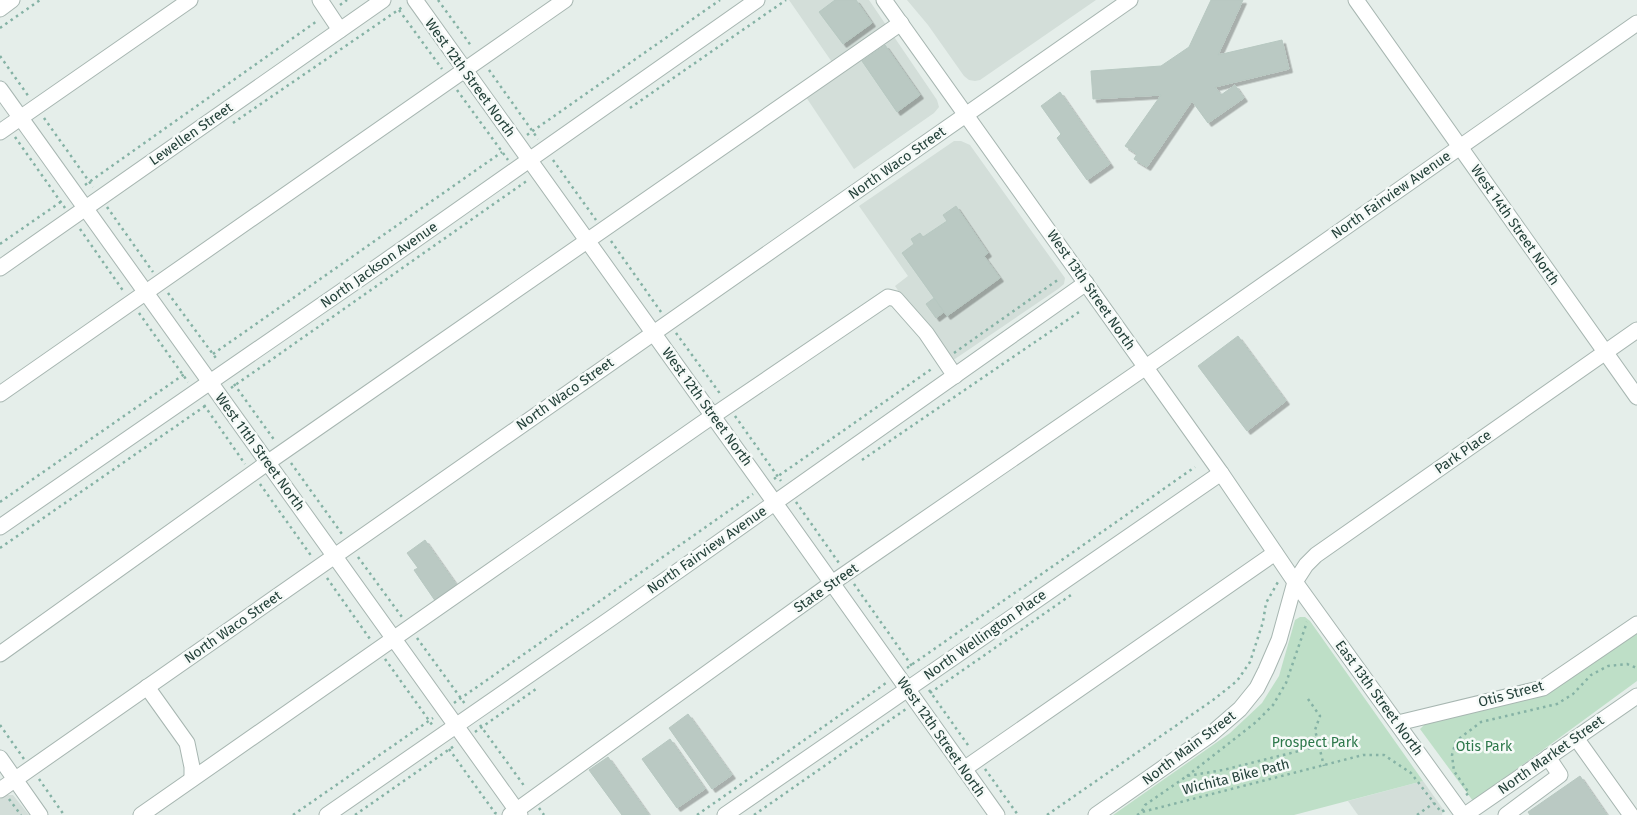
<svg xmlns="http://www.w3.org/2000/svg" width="1637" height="815" font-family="'Fira Sans',sans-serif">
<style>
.built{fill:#d3ded9}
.green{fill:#bedfc7}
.building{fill:#bac9c3;stroke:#b7c8c1;filter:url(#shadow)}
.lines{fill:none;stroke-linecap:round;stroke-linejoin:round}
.minor-casing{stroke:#a7b6b1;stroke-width:17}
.path{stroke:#85b2a5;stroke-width:2.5;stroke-dasharray:2.5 4;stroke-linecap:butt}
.minor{stroke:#fff;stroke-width:15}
.labels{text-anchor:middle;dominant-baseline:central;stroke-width:5;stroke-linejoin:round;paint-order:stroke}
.street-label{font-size:14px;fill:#234039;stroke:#f6faf8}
.park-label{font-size:14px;fill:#2d784b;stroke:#f6faf8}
</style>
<defs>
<filter id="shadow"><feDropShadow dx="3.5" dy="3.5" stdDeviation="0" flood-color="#0004"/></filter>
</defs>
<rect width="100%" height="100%" fill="#e5eeea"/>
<g class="built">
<polygon points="789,0 869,0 937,100 939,107 934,113 854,169 800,88 834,65"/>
<polygon points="907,0 1096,0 980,80 975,81 969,80 964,76 928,25"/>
<polygon points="954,141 961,141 970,145 1065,278 1064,284 1058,289 949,363 895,286 908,276 859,206"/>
<polygon points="1423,781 1443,809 1442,815 1358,815 1348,801"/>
<polygon points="5,795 13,795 29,815 0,815 0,799"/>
</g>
<g class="green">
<polygon points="1300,617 1305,617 1310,621 1423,781 1294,815 1113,815 1230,733 1262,703 1279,676 1295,620"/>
<polygon points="1637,629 1637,681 1473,801 1420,729 1427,722 1546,691"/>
</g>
<g class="building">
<polygon points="835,0 856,0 872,23 843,44 819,12"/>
<polygon points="1211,0 1243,0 1218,55 1282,40 1289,69 1215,87 1221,95 1235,85 1244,98 1208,123 1192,101 1147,167 1134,159 1137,154 1125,146 1161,95 1093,99 1091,71 1161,66 1189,47"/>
<polygon points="885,45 920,95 897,112 862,61"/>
<polygon points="1060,92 1110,164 1087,180 1057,138 1061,134 1041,106"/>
<polygon points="956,206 988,253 984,256 1000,278 947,316 902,253 914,244 911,239 920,233 923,237 947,221 943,215"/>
<polygon points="934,298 944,312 936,318 926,304"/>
<polygon points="1238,336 1286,401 1247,431 1198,366"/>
<polygon points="425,540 458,587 436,602 414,570 418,568 407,553"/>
<polygon points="688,714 732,775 712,789 669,728"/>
<polygon points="670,739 705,789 677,808 642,759"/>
<polygon points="608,757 649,815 622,815 589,770"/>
<polygon points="1580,776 1607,815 1530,815 1528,812"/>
</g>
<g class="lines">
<g class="minor-casing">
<g id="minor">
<polyline points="320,0 340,30"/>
<polyline points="415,0 775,503 997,815"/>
<polyline points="884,0 1221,473 1295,582 1463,815"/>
<polyline points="1356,0 1637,397"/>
<polyline points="0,9 12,0"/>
<polyline points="0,89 520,815"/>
<polyline points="0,132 190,0"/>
<polyline points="0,268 383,0"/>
<polyline points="0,394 565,0"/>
<polyline points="0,527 374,269 757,0"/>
<polyline points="0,654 267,463 901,23"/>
<polyline points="147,687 187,743 192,767 192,779"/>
<polyline points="1398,723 1543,688 1637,624"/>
<polyline points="1576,738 1631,815"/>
<polyline points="0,758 40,815"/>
<polyline points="964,769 1275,553"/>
<polyline points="0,790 1130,0"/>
<polyline points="141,815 701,424 888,297 896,299 926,333 955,376"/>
<polyline points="327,815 610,619 1086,283"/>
<polyline points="510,815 832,583 1146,367 1637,23"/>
<polyline points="725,815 1221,473"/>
<polyline points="1096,815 1210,735 1240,709 1257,688 1266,670 1279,640 1295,582 1306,565 1316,555 1637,330"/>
<polyline points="1465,815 1637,696"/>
<polyline points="1506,815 1560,775 1548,757"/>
</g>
</g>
<g class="path">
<polyline points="438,0 472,47"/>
<polyline points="340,5 347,0"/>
<polyline points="399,10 442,69"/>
<polyline points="0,28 40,0"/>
<polyline points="0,56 29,97"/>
<polyline points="489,70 538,139"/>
<polyline points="457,90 508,160"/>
<polyline points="630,108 786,0"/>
<polyline points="44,118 93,187"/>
<polyline points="233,123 404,6"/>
<polyline points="527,135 720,0"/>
<polyline points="15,137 65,208"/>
<polyline points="553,160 596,220"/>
<polyline points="85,185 317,21"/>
<polyline points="107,207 153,272"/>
<polyline points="80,229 124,292"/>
<polyline points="611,241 661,312"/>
<polyline points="0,244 62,201"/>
<polyline points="168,293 218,361"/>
<polyline points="139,313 188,382"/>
<polyline points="676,333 721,395"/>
<polyline points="954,353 1059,279"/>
<polyline points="213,354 502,152"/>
<polyline points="234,384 275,441"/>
<polyline points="231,388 528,180"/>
<polyline points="204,405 245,464"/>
<polyline points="735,416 781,481"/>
<polyline points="862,460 1082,310"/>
<polyline points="291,463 342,534"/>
<polyline points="774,479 933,368"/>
<polyline points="260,484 312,557"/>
<polyline points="0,502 186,373"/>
<polyline points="796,502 839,563"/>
<polyline points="0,548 208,404"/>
<polyline points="358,557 402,617"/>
<polyline points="327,578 370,639"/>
<polyline points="854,584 914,669"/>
<polyline points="417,638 465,704"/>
<polyline points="385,659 433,726"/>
<polyline points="907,668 1195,467"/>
<polyline points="929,690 970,748"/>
<polyline points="930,693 1071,595"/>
<polyline points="1308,699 1320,716 1315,730 1324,766"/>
<polyline points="454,703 753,494"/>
<polyline points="0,725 24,759"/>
<polyline points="480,725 525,787"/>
<polyline points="475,732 536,689"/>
<polyline points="449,749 495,813 498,814"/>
<polyline points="985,769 1018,815"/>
<polyline points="1187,776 1256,722 1273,705 1286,683 1307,622"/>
<polyline points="39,779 64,815"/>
<polyline points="1466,795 1469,793 1454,771 1452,755 1456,741 1481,722 1557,704 1573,694 1591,675 1608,666 1627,664 1637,668"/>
<polyline points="9,799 21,815"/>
<polyline points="539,808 544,815"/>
<polyline points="1142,811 1145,805 1187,776 1223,770 1319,746"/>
<polyline points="293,815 433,718"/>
<polyline points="355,815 454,746"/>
<polyline points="697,815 886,683"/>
<polyline points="754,815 906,709"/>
<polyline points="1047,815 1213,700 1237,681 1250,662 1263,622 1266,603 1278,582"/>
<polyline points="1137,815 1142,812 1363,755 1384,755 1411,773 1441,812 1445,810"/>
<polyline points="1417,815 1434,803"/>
</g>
<use href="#minor" class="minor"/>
</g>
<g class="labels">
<g class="street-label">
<text transform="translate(470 78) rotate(54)">West 12th Street North</text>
<text transform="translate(191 134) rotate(-35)">Lewellen Street</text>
<text transform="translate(897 163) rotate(-35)">North Waco Street</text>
<text transform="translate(1391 195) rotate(-35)">North Fairview Avenue</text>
<text transform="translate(1515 225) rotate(55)">West 14th Street North</text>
<text transform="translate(379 265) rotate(-35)">North Jackson Avenue</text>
<text transform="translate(1091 290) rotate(55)">West 13th Street North</text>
<text transform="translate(565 394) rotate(-35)">North Waco Street</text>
<text transform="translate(707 407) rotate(54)">West 12th Street North</text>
<text transform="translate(260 452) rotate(54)">West 11th Street North</text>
<text transform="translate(1463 452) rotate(-35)">Park Place</text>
<text transform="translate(707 550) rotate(-35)">North Fairview Avenue</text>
<text transform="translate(826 588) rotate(-35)">State Street</text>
<text transform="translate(233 627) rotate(-35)">North Waco Street</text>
<text transform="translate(985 635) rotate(-35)">North Wellington Place</text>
<text transform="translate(1511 694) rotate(-15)">Otis Street</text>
<text transform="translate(1379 698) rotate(54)">East 13th Street North</text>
<text transform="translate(941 737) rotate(55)">West 12th Street North</text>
<text transform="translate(1189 748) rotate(-37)">North Main Street</text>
<text transform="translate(1551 755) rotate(-35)">North Market Street</text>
<text transform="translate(1236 777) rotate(-14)">Wichita Bike Path</text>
</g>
<g class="park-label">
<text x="1315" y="742">Prospect Park</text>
<text x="1484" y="746">Otis Park</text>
</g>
</g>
</svg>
